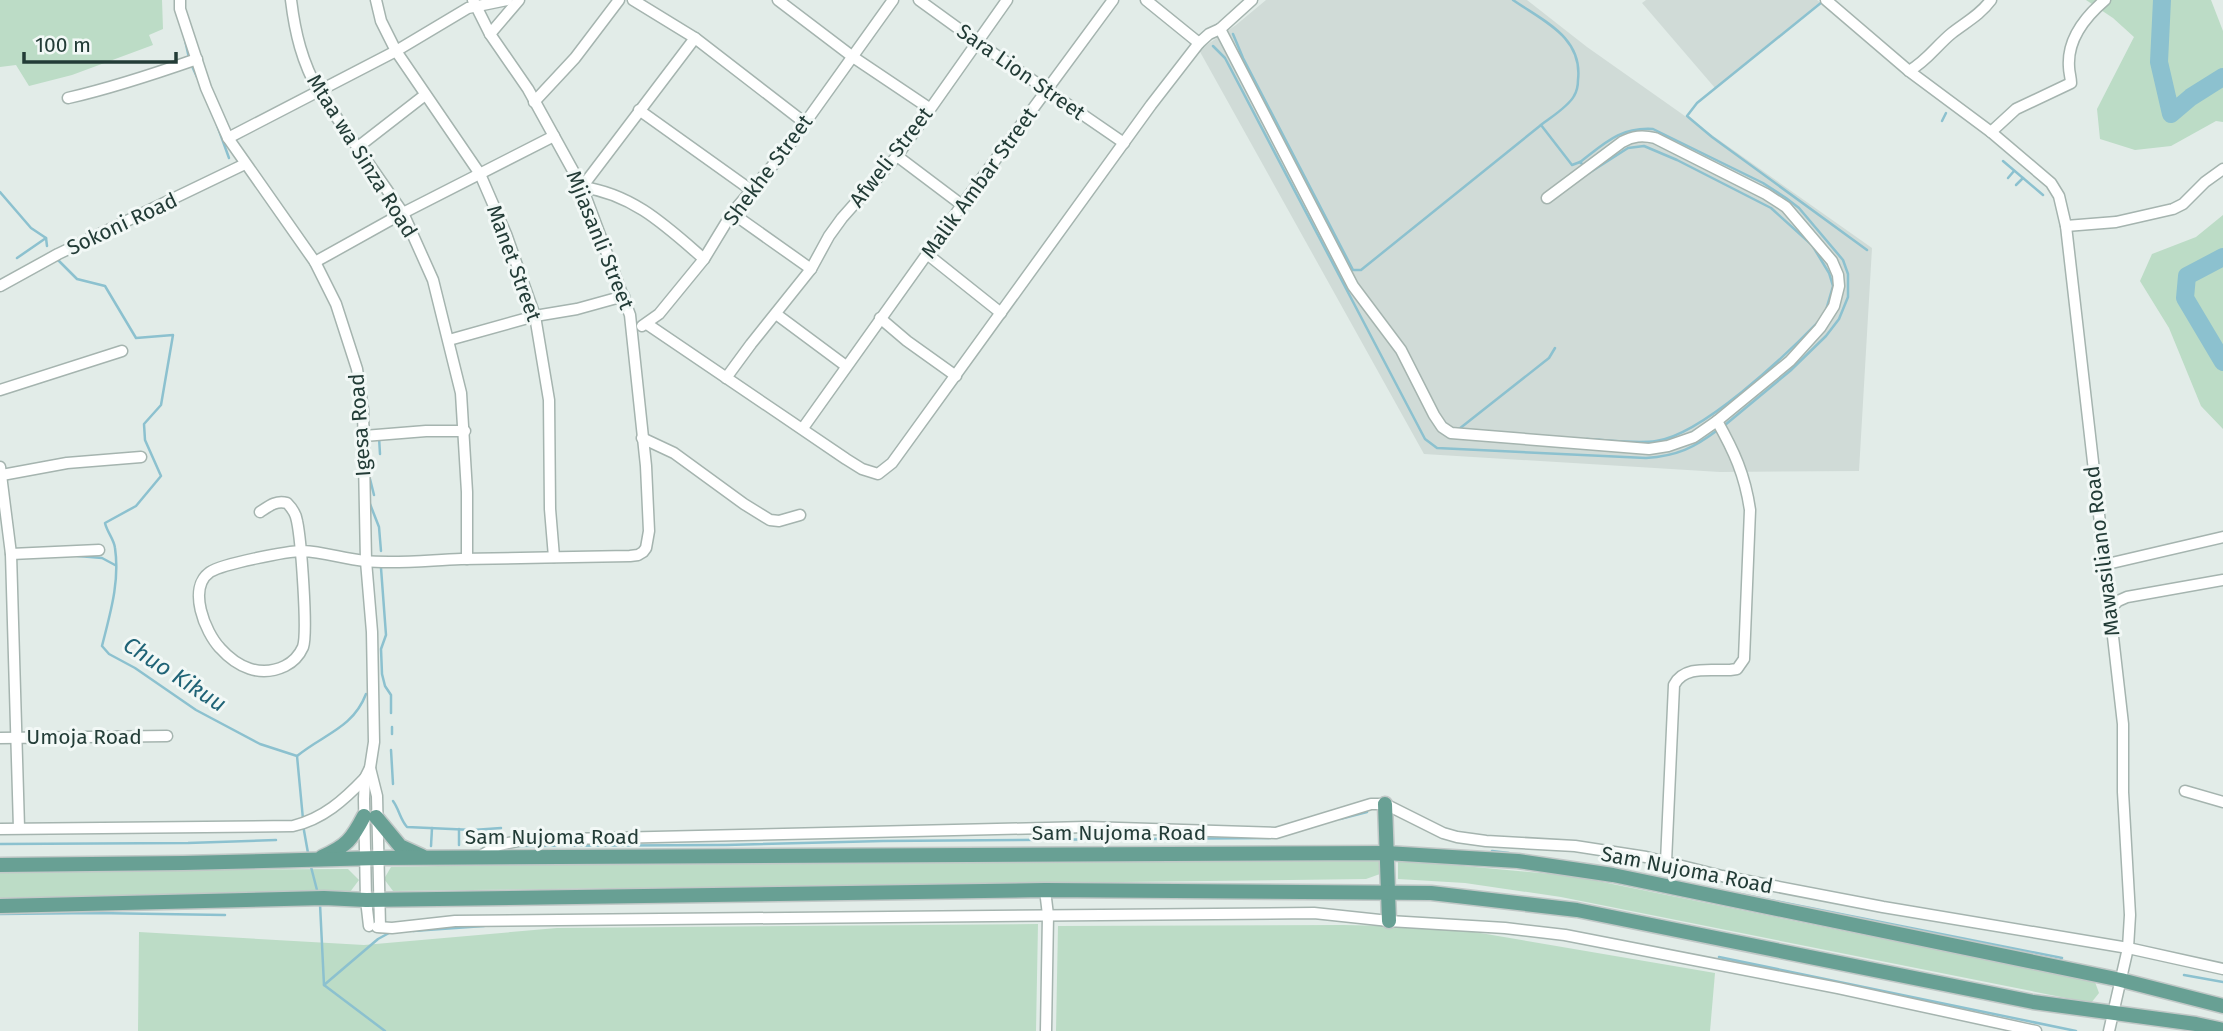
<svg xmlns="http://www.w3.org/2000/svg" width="2223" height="1031" font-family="'Fira Sans',sans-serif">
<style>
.built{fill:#d0dbd7}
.green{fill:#bcdcc6}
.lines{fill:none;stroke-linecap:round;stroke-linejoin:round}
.stream{stroke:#8cc1cf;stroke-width:2.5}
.river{stroke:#8cc1cf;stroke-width:18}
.minor-casing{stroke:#a5b4af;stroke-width:13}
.major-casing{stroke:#c1c8c7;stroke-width:17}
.minor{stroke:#fff;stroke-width:10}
.major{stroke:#68a094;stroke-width:14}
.labels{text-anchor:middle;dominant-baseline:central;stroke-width:6;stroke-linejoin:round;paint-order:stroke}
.street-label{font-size:21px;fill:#233c37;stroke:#f2f8f6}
.water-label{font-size:23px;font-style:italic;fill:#1f6376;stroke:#f2f8f6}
</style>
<rect width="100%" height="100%" fill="#e2ece8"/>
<g class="built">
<polygon points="1266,0 1527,0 1587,47 1872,248 1859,471 1720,472 1424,454 1199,50 1236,25"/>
<polygon points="1646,0 1817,0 1820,2 1715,88 1642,3"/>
</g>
<g class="green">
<polygon points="0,0 162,0 163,29 149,35 153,45 72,75 29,86 16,65 0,67"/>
<polygon points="2086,0 2211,0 2223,31 2223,122 2216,121 2171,146 2135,150 2100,139 2097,109 2134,37 2113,18"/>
<polygon points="2223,215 2223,429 2201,406 2169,328 2140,281 2152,254 2196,237"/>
<polygon points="1083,853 1380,858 1385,866 1380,874 1366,879 393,891 384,879 391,867"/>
<polygon points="1398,860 1573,876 2095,982 2099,993 2091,1003 1561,897 1465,883 1398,879"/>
<polygon points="348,869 359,880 350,892 0,898 0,871"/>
<polygon points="1038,924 1036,1031 138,1031 139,932 364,945 557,928"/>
<polygon points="1343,925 1445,927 1715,973 1710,1031 1056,1031 1058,926"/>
</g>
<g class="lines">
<g class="stream">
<path d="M1513,0C1543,21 1583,37 1578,80C1578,85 1577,91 1574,96C1568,107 1551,117 1541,125L1572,165L1580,162L1585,167"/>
<polyline points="1822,2 1697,103 1687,116 1712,137 1867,250"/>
<polyline points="1233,34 1243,58 1353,270 1361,270 1541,125"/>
<polyline points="185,40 189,58"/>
<path d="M1213,46L1225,58L1425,439L1437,448L1646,458C1677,456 1694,448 1719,429"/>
<polyline points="191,64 197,77"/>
<polyline points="1942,121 1946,113"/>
<polyline points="217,125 229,158"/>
<polyline points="2003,161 2043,195"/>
<path d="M1580,162C1605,143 1620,127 1653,129L1763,183L1786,198L1799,208L1843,260L1848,274V297L1839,319L1826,336L1790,371L1725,425"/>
<polyline points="1589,173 1628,148 1644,146 1677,160 1771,208 1812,245 1829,273 1833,286 1826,310"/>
<polyline points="2008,178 2014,171"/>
<polyline points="2016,185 2023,178"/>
<polyline points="0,192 31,228 46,238 47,246"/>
<polyline points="17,258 46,238"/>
<path d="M58,260L77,279L105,286L136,338L173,335L161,405L144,424L145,440L161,476L136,506L105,523C107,532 114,539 115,548C120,582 110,614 102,646L109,654L135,668L196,710L260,744L297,756L303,819"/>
<polyline points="1459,429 1549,358 1555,348"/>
<polyline points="379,437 380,454"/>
<path d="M1587,439C1607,440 1637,444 1656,441C1702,435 1785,356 1818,322"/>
<polyline points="370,479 374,495"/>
<polyline points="370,504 379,527 381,551"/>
<polyline points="78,556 102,558 115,565"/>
<polyline points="381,568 386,635 381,649 382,674 385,686 391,695 391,713"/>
<polyline points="392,734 392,727"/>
<polyline points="391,750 393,784"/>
<path d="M297,756C324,734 353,728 366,694"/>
<path d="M393,801C399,809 400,819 407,827L473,830L501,828"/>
<polyline points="1340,819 1367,812"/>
<polyline points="303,825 308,853"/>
<polyline points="459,829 459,845"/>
<polyline points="0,844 188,843 276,840"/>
<polyline points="431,846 432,828"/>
<polyline points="517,846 726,845 883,841 1269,838"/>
<polyline points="1492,851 1509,853"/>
<polyline points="310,863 318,894"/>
<polyline points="1740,894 2062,958"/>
<polyline points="320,904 324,985 385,1031"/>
<polyline points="0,914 95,913 225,915"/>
<polyline points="413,931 484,926"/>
<polyline points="1719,957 2076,1031"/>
<polyline points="2184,975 2223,982"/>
<polyline points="324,985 378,939 389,933"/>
</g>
<g class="river">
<polyline points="2162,0 2159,62 2171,114 2191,97 2223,77"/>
<polyline points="2223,257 2187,276 2185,298 2223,362"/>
</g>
<g class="minor-casing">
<g id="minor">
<polyline points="180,0 180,9 206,88 228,138 315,262 336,304 357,369 363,409 366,561 372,632 374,742 370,768 365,778 364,799 366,900 369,926"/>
<path d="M291,0C295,33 302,62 319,92L403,213L433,280L461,393L467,492V559"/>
<polyline points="376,0 381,21 396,51 480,174 506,234 535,316 549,400 550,509 554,557"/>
<polyline points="633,0 695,38 805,123"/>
<polyline points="778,0 853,57 929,108"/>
<polyline points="919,0 977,42 1124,143"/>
<path d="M1146,0L1199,43L1209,34L1220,29L1353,286L1401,350L1434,415L1442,427L1451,433L1649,449L1668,446L1694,437L1717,421L1790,361L1820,328L1834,306L1839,286L1838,275L1832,261L1786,207L1766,194L1655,138C1642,135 1633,136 1622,142L1547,198"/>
<polyline points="1826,0 1909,71 1991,132 2051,183 2059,196 2066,226 2123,724 2123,792 2130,915 2128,948 2109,1031"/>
<polyline points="1220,29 1252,0"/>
<polyline points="490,34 519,0"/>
<path d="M695,38L582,187C633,194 666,226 704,259"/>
<path d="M1909,71C1927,61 1937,45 1952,33C1966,22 1980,15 1991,0"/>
<path d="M68,98C112,88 154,74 197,59"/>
<polyline points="534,102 575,58 619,0"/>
<polyline points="639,110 751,190"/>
<path d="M1991,132L2016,109L2071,83C2071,78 2069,72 2069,67C2067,39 2085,17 2105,0"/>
<polyline points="228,138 396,51 468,8 507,0"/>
<polyline points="358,147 425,95"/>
<polyline points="897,156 962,205"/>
<polyline points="732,213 811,269"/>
<polyline points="2066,226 2116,222 2173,209 2183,204 2205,182 2223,169"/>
<polyline points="927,254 1001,313"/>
<polyline points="315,262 403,213 554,136"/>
<polyline points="0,286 58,254 245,164"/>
<polyline points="776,314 846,366"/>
<polyline points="880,318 907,341 956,376"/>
<polyline points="647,324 846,459 862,469 878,474 892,463 1151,105 1199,43"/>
<polyline points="642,326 659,314 704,259 732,213 785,151 893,0"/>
<polyline points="449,340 535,316 577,309 624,296"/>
<polyline points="726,378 751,344 811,269 829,236 842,218 897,156 1007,0"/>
<polyline points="0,390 122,351"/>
<polyline points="803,428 962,205 1113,0"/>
<polyline points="364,436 426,431 465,431"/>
<polyline points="642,438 674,453 744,504 770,520 779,521 800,515"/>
<polyline points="0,467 11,554 19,828"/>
<polyline points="2,475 67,463 141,457"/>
<path d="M260,512C269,506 276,500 287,503C292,508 296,514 297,521C301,540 308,632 303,647C299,656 293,662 285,666C260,678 237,667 220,648C205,632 187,588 210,572C222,564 287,551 303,551C324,552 344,559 365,561C396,564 430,560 461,559C517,558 574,557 630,556L638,555L643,552L646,548L649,531L646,466L630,315L582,187L528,89L490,34L473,0"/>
<polyline points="11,554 99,550"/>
<polyline points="2103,565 2223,537"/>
<polyline points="2109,610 2118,601 2127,597 2223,580"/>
<polyline points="0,738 167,736"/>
<polyline points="370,768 377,796 380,927"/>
<polyline points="2185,791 2223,802"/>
<path d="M0,829L293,826C323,819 344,800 365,778"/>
<polyline points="477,858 499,845 523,840 1087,827 1276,833 1371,804 1385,804 1443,833 1457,837 1486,841 1575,846 1646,857 1722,876 1883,907 2128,948 2223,969"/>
<path d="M1666,862L1674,685C1684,665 1711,671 1730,670L1737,669L1744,659L1750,510C1745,475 1734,451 1717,421"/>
<polyline points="1045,890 1048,915 1046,1031"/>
<polyline points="377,927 392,928 455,921 1314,913 1389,921 1505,928 1565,935 1838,988 2036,1031"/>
</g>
</g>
<g class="major-casing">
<g id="major">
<polyline points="1385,804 1389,921"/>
<polyline points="376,817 400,846 422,856"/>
<path d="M322,857C347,846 352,839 364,816"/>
<polyline points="0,865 183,863 378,858 1386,853 1518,861 1613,875 2121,980 2223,1006"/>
<polyline points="0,906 324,898 366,900 1045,890 1431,893 1577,910 2033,1002 2196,1024 2223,1030"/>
</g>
</g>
<use href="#minor" class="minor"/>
<use href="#major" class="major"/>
</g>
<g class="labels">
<g class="street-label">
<text transform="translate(1021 72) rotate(35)">Sara Lion Street</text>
<text transform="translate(362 156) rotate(58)">Mtaa wa Sinza Road</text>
<text transform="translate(891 157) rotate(-52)">Afweli Street</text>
<text transform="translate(768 170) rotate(-53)">Shekhe Street</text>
<text transform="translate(979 183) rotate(-54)">Malik Ambar Street</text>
<text transform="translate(122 224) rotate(-25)">Sokoni Road</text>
<text transform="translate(600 240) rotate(68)">Mjiasanli Street</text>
<text transform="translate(514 263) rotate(70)">Manet Street</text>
<text transform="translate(360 425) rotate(-94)">Igesa Road</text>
<text transform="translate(2102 551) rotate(-97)">Mawasiliano Road</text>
<text x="84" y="737">Umoja Road</text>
<text x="1119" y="833">Sam Nujoma Road</text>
<text x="552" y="837">Sam Nujoma Road</text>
<text transform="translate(1687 870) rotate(11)">Sam Nujoma Road</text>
</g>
<g class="water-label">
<text transform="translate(175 674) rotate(33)">Chuo Kikuu</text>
</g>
</g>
<path d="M24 52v10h152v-10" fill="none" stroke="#233c37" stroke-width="3.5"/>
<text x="35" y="52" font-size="21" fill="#233c37" stroke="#f2f8f6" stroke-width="5" paint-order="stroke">100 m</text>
</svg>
